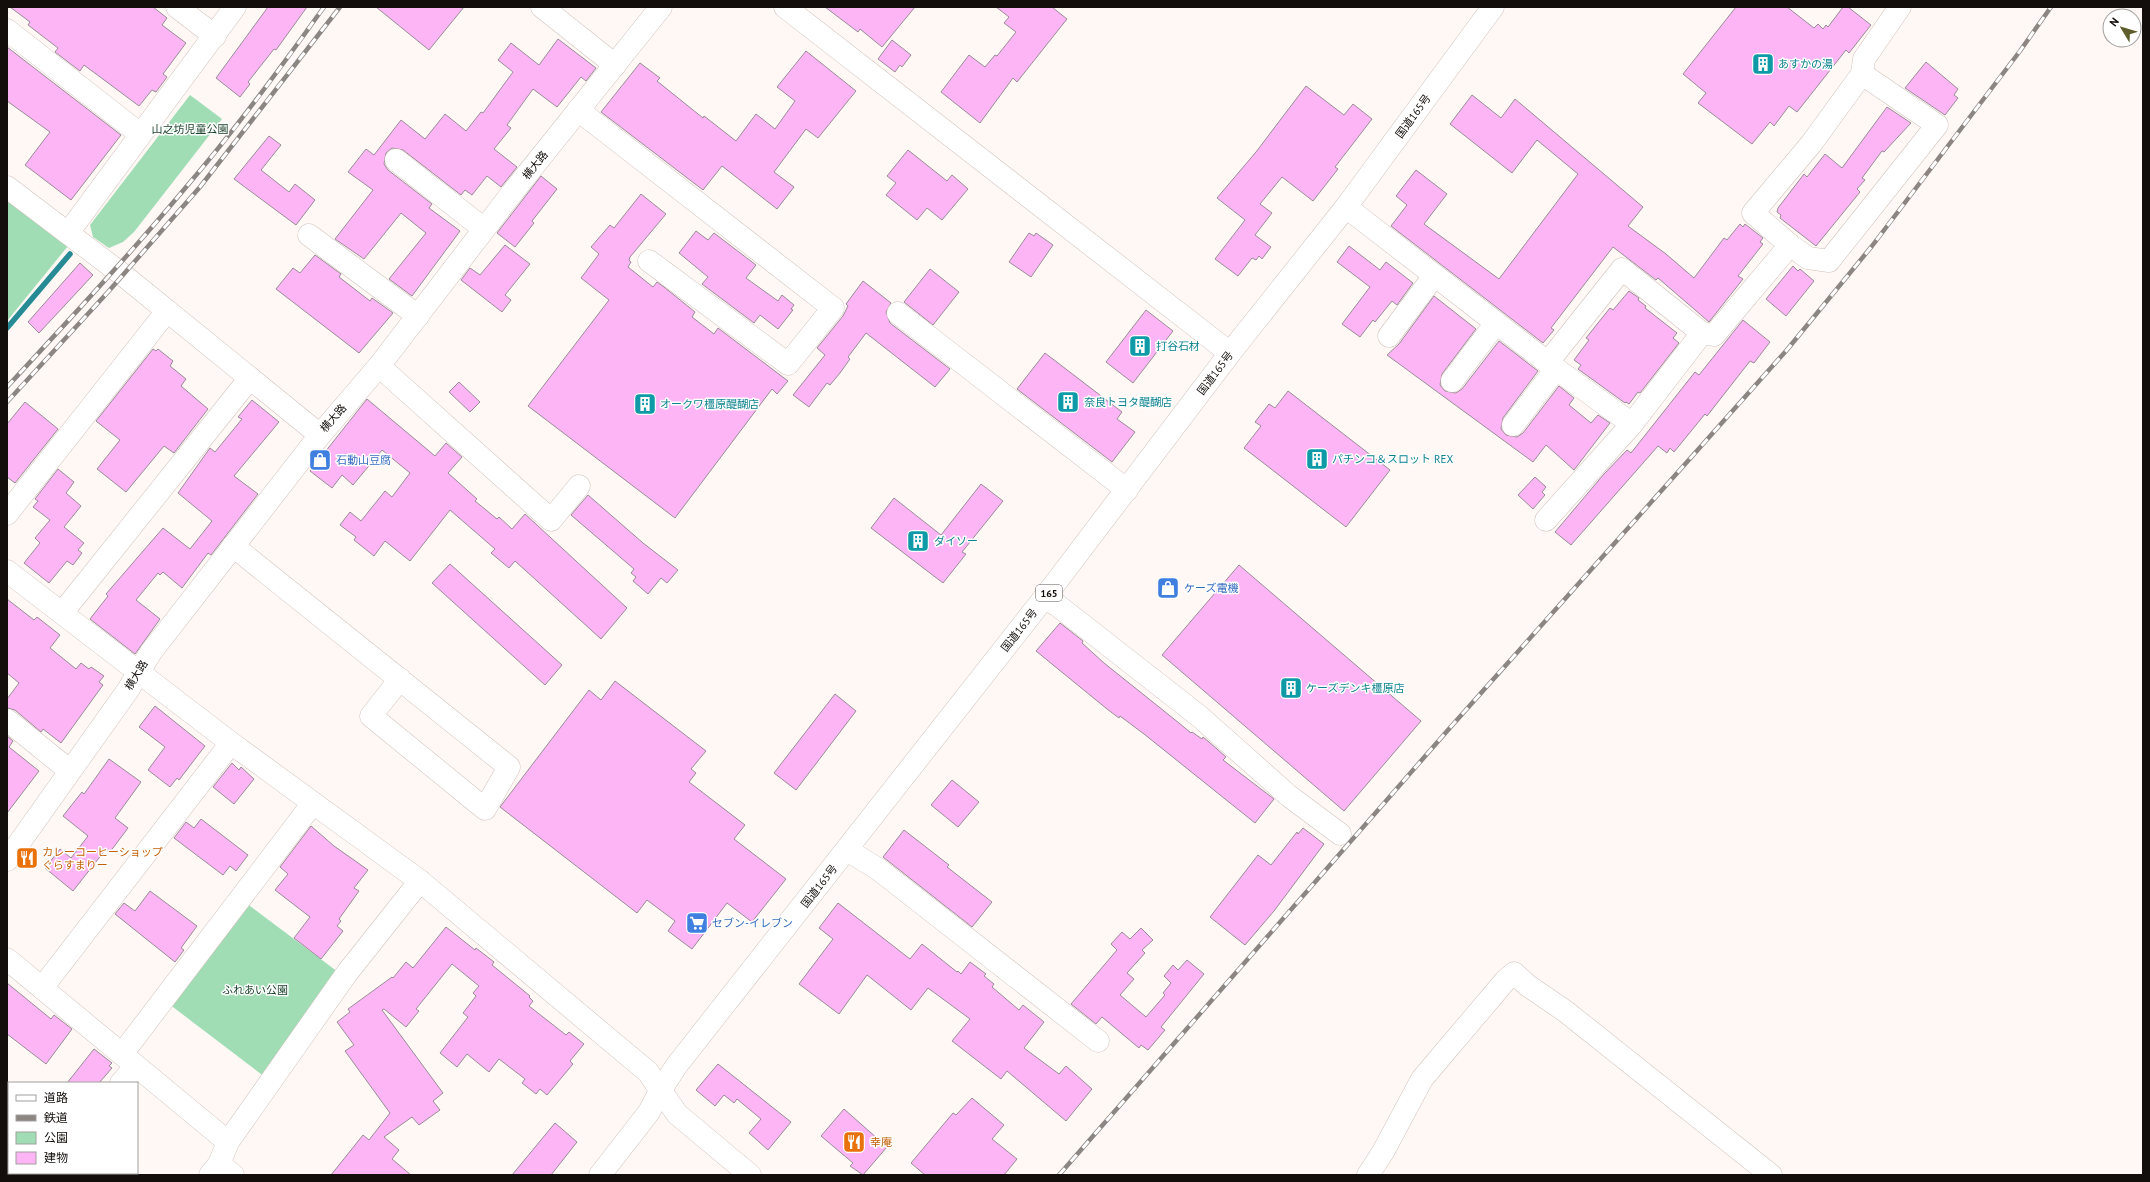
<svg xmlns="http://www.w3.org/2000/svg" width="2150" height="1182" font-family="'PT Sans','Noto Sans JP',sans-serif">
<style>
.green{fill:#a0ddb5}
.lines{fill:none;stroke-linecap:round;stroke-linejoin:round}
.stream{stroke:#278b95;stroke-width:5.5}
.building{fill:#feb5f6;stroke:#988c96}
.minor-casing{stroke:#d2c2bc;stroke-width:23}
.highway-casing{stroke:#d2c2bc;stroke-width:23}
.minor{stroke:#fff;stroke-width:22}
.highway{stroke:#fff;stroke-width:22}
.rail-casing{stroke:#8c8683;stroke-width:4.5}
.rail{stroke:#fff;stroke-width:3;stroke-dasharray:9;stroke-linecap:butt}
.labels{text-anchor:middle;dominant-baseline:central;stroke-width:3;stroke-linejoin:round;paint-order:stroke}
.shield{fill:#fff;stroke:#5a5655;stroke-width:1}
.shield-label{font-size:10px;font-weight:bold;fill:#130e0c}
.culture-label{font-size:11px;fill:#0d838f;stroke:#fff;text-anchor:start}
.street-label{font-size:11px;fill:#130e0c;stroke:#fff}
.park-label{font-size:11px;fill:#1c422b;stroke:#fff}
.shop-label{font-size:11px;fill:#366cbe;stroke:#fff;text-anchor:start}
.food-label{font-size:11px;fill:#c56008;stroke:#fff;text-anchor:start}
</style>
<rect width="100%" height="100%" fill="#fff8f5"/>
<g class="green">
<polygon points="190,95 222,119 134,232 123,242 109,248 93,237 90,225"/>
<polygon points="7,200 68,246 7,321"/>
<polygon points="246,903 342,975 265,1077 169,1004"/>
</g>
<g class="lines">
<polyline class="stream" points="7,328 70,254"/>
</g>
<g class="building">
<polygon points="10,7 153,7 167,18 162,25 186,43 163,74 167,77 156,92 152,90 139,106 84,65 80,71 55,52 58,48 28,25 30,22"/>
<polygon points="268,7 307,7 276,50 274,49 248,82 250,84 240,97 216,78"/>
<polygon points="376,7 464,7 429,50"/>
<polygon points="825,7 915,7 882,47 860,29 858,32"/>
<polygon points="996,7 1052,7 1067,19 1017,82 1013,78 980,123 941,92 969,55 985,67 995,55 997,56 1016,32 1004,23 1009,17"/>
<polygon points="1736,7 1787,7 1814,28 1818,24 1823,29 1826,25 1828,27 1843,7 1848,7 1871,25 1849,53 1846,50 1797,112 1789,106 1774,126 1770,122 1752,144 1698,103 1706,93 1683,74"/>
<polygon points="558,39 596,68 586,81 581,77 557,107 533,89 507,125 511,128 494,149 517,167 501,187 487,176 472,195 465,190 461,195 403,150 392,148 386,153 384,164 388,170 432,204 429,208 460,231 412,296 389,279 426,233 401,213 364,259 335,239 373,190 348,172 366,149 374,155 401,120 425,139 445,114 466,131 481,112 483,113 513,72 498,60 511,43 539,65"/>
<polygon points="892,40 911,55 902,67 900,65 895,72 878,59"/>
<polygon points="7,47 121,135 71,200 25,165 50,132 7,101"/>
<polygon points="806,51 856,91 818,138 806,129 774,172 794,187 777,209 722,166 703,190 601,112 640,63 660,78 657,81 703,118 704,116 736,141 756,114 775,129 795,101 777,87"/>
<polygon points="1926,62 1958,89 1954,95 1958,98 1945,115 1905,88"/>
<polygon points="1306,86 1344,115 1353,104 1372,119 1335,167 1338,169 1313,201 1282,177 1260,204 1272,213 1255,235 1271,247 1262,259 1259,256 1256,260 1252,258 1238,276 1215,259 1245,220 1217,198 1256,152"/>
<polygon points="1472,95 1501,118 1515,99 1643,207 1628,226 1666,254 1694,278 1724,238 1727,240 1740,224 1743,227 1745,224 1763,238 1760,242 1763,244 1738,276 1743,279 1709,322 1658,278 1656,280 1613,247 1551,328 1554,330 1543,343 1391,226 1407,205 1396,196 1416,170 1447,194 1424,224 1499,279 1578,174 1537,140 1512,173 1450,124"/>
<polygon points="1887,107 1911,123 1884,152 1882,151 1862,178 1865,180 1857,189 1860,192 1816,246 1780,218 1781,215 1777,212 1778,208 1804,174 1807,177 1825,154 1842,168"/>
<polygon points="269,136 281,145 261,170 289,192 295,184 315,200 296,225 234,179"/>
<polygon points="908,150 947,181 952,175 968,189 942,220 927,208 917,220 886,195 896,183 887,176"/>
<polygon points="541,176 557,189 532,221 534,223 515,247 497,233"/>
<polygon points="641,194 666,214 630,257 629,260 631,262 628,267 653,287 657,282 664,287 695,312 692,317 714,334 718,328 788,381 777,394 772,389 675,518 528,406 609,300 581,278 599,254 591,247 610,225 614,228"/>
<polygon points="696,231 708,240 714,233 756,265 746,278 778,301 782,295 794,305 791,309 793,310 778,329 760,315 754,323 702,284 708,277 679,253"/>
<polygon points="1029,233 1034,236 1036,233 1053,245 1031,277 1009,262"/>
<polygon points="505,245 530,264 505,295 511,300 502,312 461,280 470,268 480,275"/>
<polygon points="1349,246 1380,270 1386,262 1413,283 1397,305 1392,301 1375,322 1373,320 1360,337 1342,324 1370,287 1337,262"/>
<polygon points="315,255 341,274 339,277 370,301 372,298 393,313 359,353 276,289 293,268 300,273"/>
<polygon points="80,263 93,275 39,333 28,322"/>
<polygon points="1793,266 1798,271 1800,269 1814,281 1786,316 1766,299"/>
<polygon points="930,269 959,292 933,325 904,302"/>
<polygon points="863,281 891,303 886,312 890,323 950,369 935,387 866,333 848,357 850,359 840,373 830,385 827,383 809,407 793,395 825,355 817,348 843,316 848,306 846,304"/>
<polygon points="1629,291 1639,298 1638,300 1646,306 1645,308 1677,333 1673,338 1679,343 1640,393 1638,392 1629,404 1626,402 1625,403 1578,369 1581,365 1574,360 1589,340 1586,338 1610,308 1613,310"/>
<polygon points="1434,296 1476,329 1442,374 1440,385 1445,391 1456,393 1462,389 1499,341 1538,371 1503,418 1501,429 1506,435 1517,437 1523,433 1559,386 1574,398 1569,405 1591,423 1598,415 1610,423 1574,470 1546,445 1533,462 1387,355 1399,344"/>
<polygon points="1146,310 1173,331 1133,383 1106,362"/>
<polygon points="1743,320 1770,342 1754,363 1750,361 1707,416 1705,414 1674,452 1670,448 1667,453 1658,446 1571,545 1555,532 1604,474 1627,450 1631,453 1695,372 1699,375"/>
<polygon points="153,349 156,351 158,349 173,361 170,366 186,379 181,386 208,409 174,453 164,446 126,492 97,469 120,440 96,421"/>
<polygon points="1045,353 1122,412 1117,419 1135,432 1112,462 1017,389"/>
<polygon points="459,382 480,402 470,412 449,392"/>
<polygon points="1288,391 1390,470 1346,527 1244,448 1261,426 1255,422 1269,404 1275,408"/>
<polygon points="367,399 435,456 446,443 462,457 448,473 477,499 475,501 497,519 499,517 512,529 525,514 627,608 601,639 515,561 509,568 491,553 495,549 450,510 410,561 385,541 374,556 354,540 356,537 340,525 350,512 361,521 385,491 392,497 410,473 382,450 353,485 342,475 332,488 310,471"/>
<polygon points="252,400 279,422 234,476 258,494 211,555 208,553 182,588 163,572 160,575 158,573 136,600 160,619 135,654 90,619 108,596 106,594 163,528 190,549 212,521 178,493 210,448 215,452 242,419 238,417"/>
<polygon points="25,402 58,429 15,483 7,477 7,424"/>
<polygon points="58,469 74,482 66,493 81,506 64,527 84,543 78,550 82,553 73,565 67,561 49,583 24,563 40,543 35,538 50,520 33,507 38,501 35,499"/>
<polygon points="1535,477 1546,487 1542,492 1545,495 1533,509 1518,495"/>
<polygon points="981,484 1003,501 962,552 966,554 943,583 871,528 894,498 941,535"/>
<polygon points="588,495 643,543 678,570 667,583 661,578 648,594 633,581 636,577 631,573 634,569 571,515"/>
<polygon points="450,564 562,665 545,685 432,583"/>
<polygon points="1239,565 1421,721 1344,811 1162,655"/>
<polygon points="7,599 34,620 37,617 60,635 50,648 76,669 81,663 89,669 91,667 104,676 99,682 103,685 61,743 43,729 41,732 15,710 7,708 7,699 19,683 7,673"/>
<polygon points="1060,623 1083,641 1082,643 1104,663 1179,723 1191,733 1192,732 1202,739 1203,737 1209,742 1226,757 1223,760 1274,799 1255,823 1144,734 1120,716 1119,718 1107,709 1036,651"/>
<polygon points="615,681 706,751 691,769 696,773 689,782 745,825 734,839 786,879 752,922 727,903 692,949 668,931 675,921 647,900 637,913 500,807 589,690 601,700"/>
<polygon points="835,694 856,711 796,790 774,773"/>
<polygon points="155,706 205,746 179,780 177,778 170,787 148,770 165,747 139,727"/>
<polygon points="7,736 13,741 9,747 39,771 7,813"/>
<polygon points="109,759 141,782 115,818 128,828 110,852 106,849 73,891 45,868 60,849 71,858 88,836 63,816 82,792 84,794"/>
<polygon points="232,763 239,770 241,767 254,779 234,804 213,787"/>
<polygon points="952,780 979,802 958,827 931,805"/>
<polygon points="201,819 248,855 236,871 230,866 223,875 174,838 186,822 194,828"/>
<polygon points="311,826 334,846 368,870 354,888 359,891 339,919 341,921 337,926 343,931 321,959 294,938 310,917 275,890 288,874 280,867"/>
<polygon points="1303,828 1324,844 1274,911 1245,945 1210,917 1258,855 1271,865 1297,832 1298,834"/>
<polygon points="904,830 949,865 947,867 992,902 972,927 883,857"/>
<polygon points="150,891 197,926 181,948 184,950 175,962 115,914 124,903 135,911"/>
<polygon points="838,903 910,959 922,944 957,972 958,971 961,974 970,962 986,974 984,976 994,984 992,987 1019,1010 1023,1005 1044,1022 1024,1048 1059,1074 1066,1066 1092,1089 1066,1121 1007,1071 1001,1079 952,1041 970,1019 928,988 911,1010 867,975 839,1014 799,984 833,939 819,928"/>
<polygon points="446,927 475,950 476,948 494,962 492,965 530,996 529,997 533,1001 529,1006 566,1035 569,1032 584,1044 570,1061 573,1064 547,1095 540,1089 536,1094 522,1083 525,1079 499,1059 489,1072 467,1054 457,1067 440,1053 468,1017 463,1013 476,996 473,993 479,986 452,964 416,1009 419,1011 406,1027 384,1009 382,1010 443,1093 433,1101 440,1110 419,1125 412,1117 384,1137 399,1150 392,1159 411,1175 331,1175 363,1135 369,1140 390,1113 345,1051 354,1045 337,1022 350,1012 348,1009 392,977 393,978 406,962 413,968"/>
<polygon points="1141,928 1153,940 1142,950 1145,953 1127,973 1134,979 1120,995 1146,1017 1165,995 1163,993 1171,983 1164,976 1173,965 1178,970 1187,960 1204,974 1161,1027 1165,1030 1148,1050 1141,1045 1139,1048 1102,1017 1096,1024 1071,1004 1117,950 1111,944 1122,932 1130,939"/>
<polygon points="7,983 51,1019 54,1015 72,1029 46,1064 7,1034"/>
<polygon points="94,1049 112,1063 109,1066 112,1068 99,1083 67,1083"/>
<polygon points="718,1064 791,1122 768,1150 749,1133 761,1119 737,1099 734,1103 724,1095 715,1106 696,1090"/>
<polygon points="972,1098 1004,1125 992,1139 1017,1159 1004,1175 925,1175 911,1163 953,1113 956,1115"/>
<polygon points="844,1109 887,1147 863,1175 850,1166 853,1163 821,1136"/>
<polygon points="555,1123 577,1142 551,1175 512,1175"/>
</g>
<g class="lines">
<g class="minor-casing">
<g id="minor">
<polyline points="177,7 215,36"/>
<polyline points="542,7 615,65"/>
<polyline points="785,7 1230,353"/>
<polyline points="7,30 140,134"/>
<polyline points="578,110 833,308 788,364 649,261"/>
<polyline points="396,160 484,229"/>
<polyline points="7,187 123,275 320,435"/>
<polyline points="1346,207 1556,369 1632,424"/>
<polyline points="68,233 235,7"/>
<polyline points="309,235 418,316"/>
<polyline points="1790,245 1808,258 1829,261 1937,125 1862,74"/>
<polyline points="898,313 1127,490"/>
<polyline points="1389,336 1434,276"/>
<polyline points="1548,362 1622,269 1702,333"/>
<polyline points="379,366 551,520 579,486"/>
<polyline points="1452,381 1496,323"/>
<polyline points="1513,425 1556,369"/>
<polyline points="7,514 167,311"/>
<polyline points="1546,520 1632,424 1702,333 1714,335 1790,245 1753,213 1811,144 1862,74 1864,59 1900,7"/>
<polyline points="233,546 509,767 485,809 371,716 400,679"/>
<polyline points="7,571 231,743 420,881 648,1072 677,1114 750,1175"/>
<polyline points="1044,598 1057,605 1199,716 1289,796 1340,834"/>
<polyline points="62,613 250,378"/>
<polyline points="7,720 69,770"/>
<polyline points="847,850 878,869 1098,1041"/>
<polyline points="7,860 128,690 151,652 320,435 379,366 512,193 661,7"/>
<polyline points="7,959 228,1142"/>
<polyline points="42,988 231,743"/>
<polyline points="122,1054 313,803"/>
<polyline points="121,1083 136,1066"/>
<polyline points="219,1164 233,1175"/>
<polyline points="210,1175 219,1164 228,1142 347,973 420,881"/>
<polyline points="1368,1175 1383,1152 1422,1079 1505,981 1514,973 1527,985 1565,1011 1771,1175"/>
</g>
</g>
<g class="highway-casing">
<polyline id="highway" points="600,1175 649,1112 660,1091 677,1065 1044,598 1230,353 1346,207 1493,7"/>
</g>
<use href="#minor" class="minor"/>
<use href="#highway" class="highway"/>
<g class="rail-casing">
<g id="rail">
<path d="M7,387C70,319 133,251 192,180C239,125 282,66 324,7"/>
<polyline points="7,402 108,292 200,187 340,7"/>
<polyline points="1059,1175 1448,730 1786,351 1872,246 2020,51 2051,7"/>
</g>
</g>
<use href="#rail" class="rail"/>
</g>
<defs>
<g id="building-square" transform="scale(1.15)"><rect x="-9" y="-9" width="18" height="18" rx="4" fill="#0f9aa8" stroke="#fff"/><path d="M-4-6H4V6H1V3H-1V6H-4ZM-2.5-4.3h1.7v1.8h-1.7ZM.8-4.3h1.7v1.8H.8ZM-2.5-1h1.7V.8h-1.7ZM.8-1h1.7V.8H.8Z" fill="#fff"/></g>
<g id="shop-square" transform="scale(1.15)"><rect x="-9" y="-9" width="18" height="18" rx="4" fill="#3f7fe0" stroke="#fff"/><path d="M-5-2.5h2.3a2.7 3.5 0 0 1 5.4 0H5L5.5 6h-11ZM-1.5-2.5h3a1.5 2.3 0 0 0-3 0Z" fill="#fff"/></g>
<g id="restaurant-square" transform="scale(1.15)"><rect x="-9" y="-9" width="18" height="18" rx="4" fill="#e8710a" stroke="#fff"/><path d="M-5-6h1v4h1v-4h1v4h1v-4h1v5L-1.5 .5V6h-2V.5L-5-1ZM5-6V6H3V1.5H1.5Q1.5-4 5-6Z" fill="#fff"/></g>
<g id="supermarket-square" transform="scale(1.15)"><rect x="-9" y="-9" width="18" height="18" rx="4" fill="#3f7fe0" stroke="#fff"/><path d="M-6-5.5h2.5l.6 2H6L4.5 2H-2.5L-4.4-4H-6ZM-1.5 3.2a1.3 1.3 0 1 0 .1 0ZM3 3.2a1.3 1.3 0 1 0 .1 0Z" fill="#fff"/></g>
</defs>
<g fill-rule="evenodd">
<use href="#building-square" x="1763" y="64"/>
<use href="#building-square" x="1140" y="346"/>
<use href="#building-square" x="1068" y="402"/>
<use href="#building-square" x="645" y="404"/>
<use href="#building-square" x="1317" y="459"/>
<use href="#shop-square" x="320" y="460"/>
<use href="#building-square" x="918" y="541"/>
<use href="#shop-square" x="1168" y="588"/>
<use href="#building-square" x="1291" y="688"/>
<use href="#restaurant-square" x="27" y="858"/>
<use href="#supermarket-square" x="697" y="923"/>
<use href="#restaurant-square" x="854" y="1142"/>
</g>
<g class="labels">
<rect class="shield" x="1036" y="585" width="26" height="16" rx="3"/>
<g class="shield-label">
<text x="1049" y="593">165</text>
</g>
<g class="culture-label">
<text x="1778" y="64">あすかの湯</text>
<text x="1156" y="346">打谷石材</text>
<text x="1084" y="402">奈良トヨタ醍醐店</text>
<text x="660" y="404">オークワ橿原醍醐店</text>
<text x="1332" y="459">パチンコ＆スロット REX</text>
<text x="934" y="541">ダイソー</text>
<text x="1306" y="688">ケーズデンキ橿原店</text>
</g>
<g class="street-label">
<text transform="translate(1413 116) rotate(-54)">国道165号</text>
<text transform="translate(535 165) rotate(-51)">横大路</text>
<text transform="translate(1215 373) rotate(-53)">国道165号</text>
<text transform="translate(333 418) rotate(-49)">横大路</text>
<text transform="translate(1019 630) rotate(-52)">国道165号</text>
<text transform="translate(136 675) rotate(-58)">横大路</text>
<text transform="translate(819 886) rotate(-52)">国道165号</text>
</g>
<g class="park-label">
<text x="190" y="129">山之坊児童公園</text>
<text x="255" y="990">ふれあい公園</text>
</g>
<g class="shop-label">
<text x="336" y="460">石動山豆腐</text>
<text x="1184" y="588">ケーズ電機</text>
<text x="712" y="923">セブン-イレブン</text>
</g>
<g class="food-label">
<text x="42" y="852">カレーコーヒーショップ<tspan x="42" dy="13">ぐらすまりー</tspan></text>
<text x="870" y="1142">幸庵</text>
</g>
</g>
<rect width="2150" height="1182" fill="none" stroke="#130e0c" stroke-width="16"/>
<rect x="8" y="1082" width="130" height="92" fill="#ffffff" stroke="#a19f9e"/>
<rect x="16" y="1095" width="20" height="6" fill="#ffffff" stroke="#a19f9e"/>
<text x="44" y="1102" font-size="12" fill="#130e0c">道路</text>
<rect x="16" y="1115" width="20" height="6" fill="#8c8683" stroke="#a19f9e"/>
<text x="44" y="1122" font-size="12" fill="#130e0c">鉄道</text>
<rect x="16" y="1132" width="20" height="12" fill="#a0ddb5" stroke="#a19f9e"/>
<text x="44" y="1142" font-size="12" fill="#130e0c">公園</text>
<rect x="16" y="1152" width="20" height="12" fill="#feb5f6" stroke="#a19f9e"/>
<text x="44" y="1162" font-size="12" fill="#130e0c">建物</text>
<g transform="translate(2122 28) rotate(308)"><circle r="19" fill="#ffffff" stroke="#a19f9e"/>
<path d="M0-3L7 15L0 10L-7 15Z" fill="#5c5d2a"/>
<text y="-6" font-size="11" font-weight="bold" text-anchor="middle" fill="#130e0c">N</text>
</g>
</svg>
